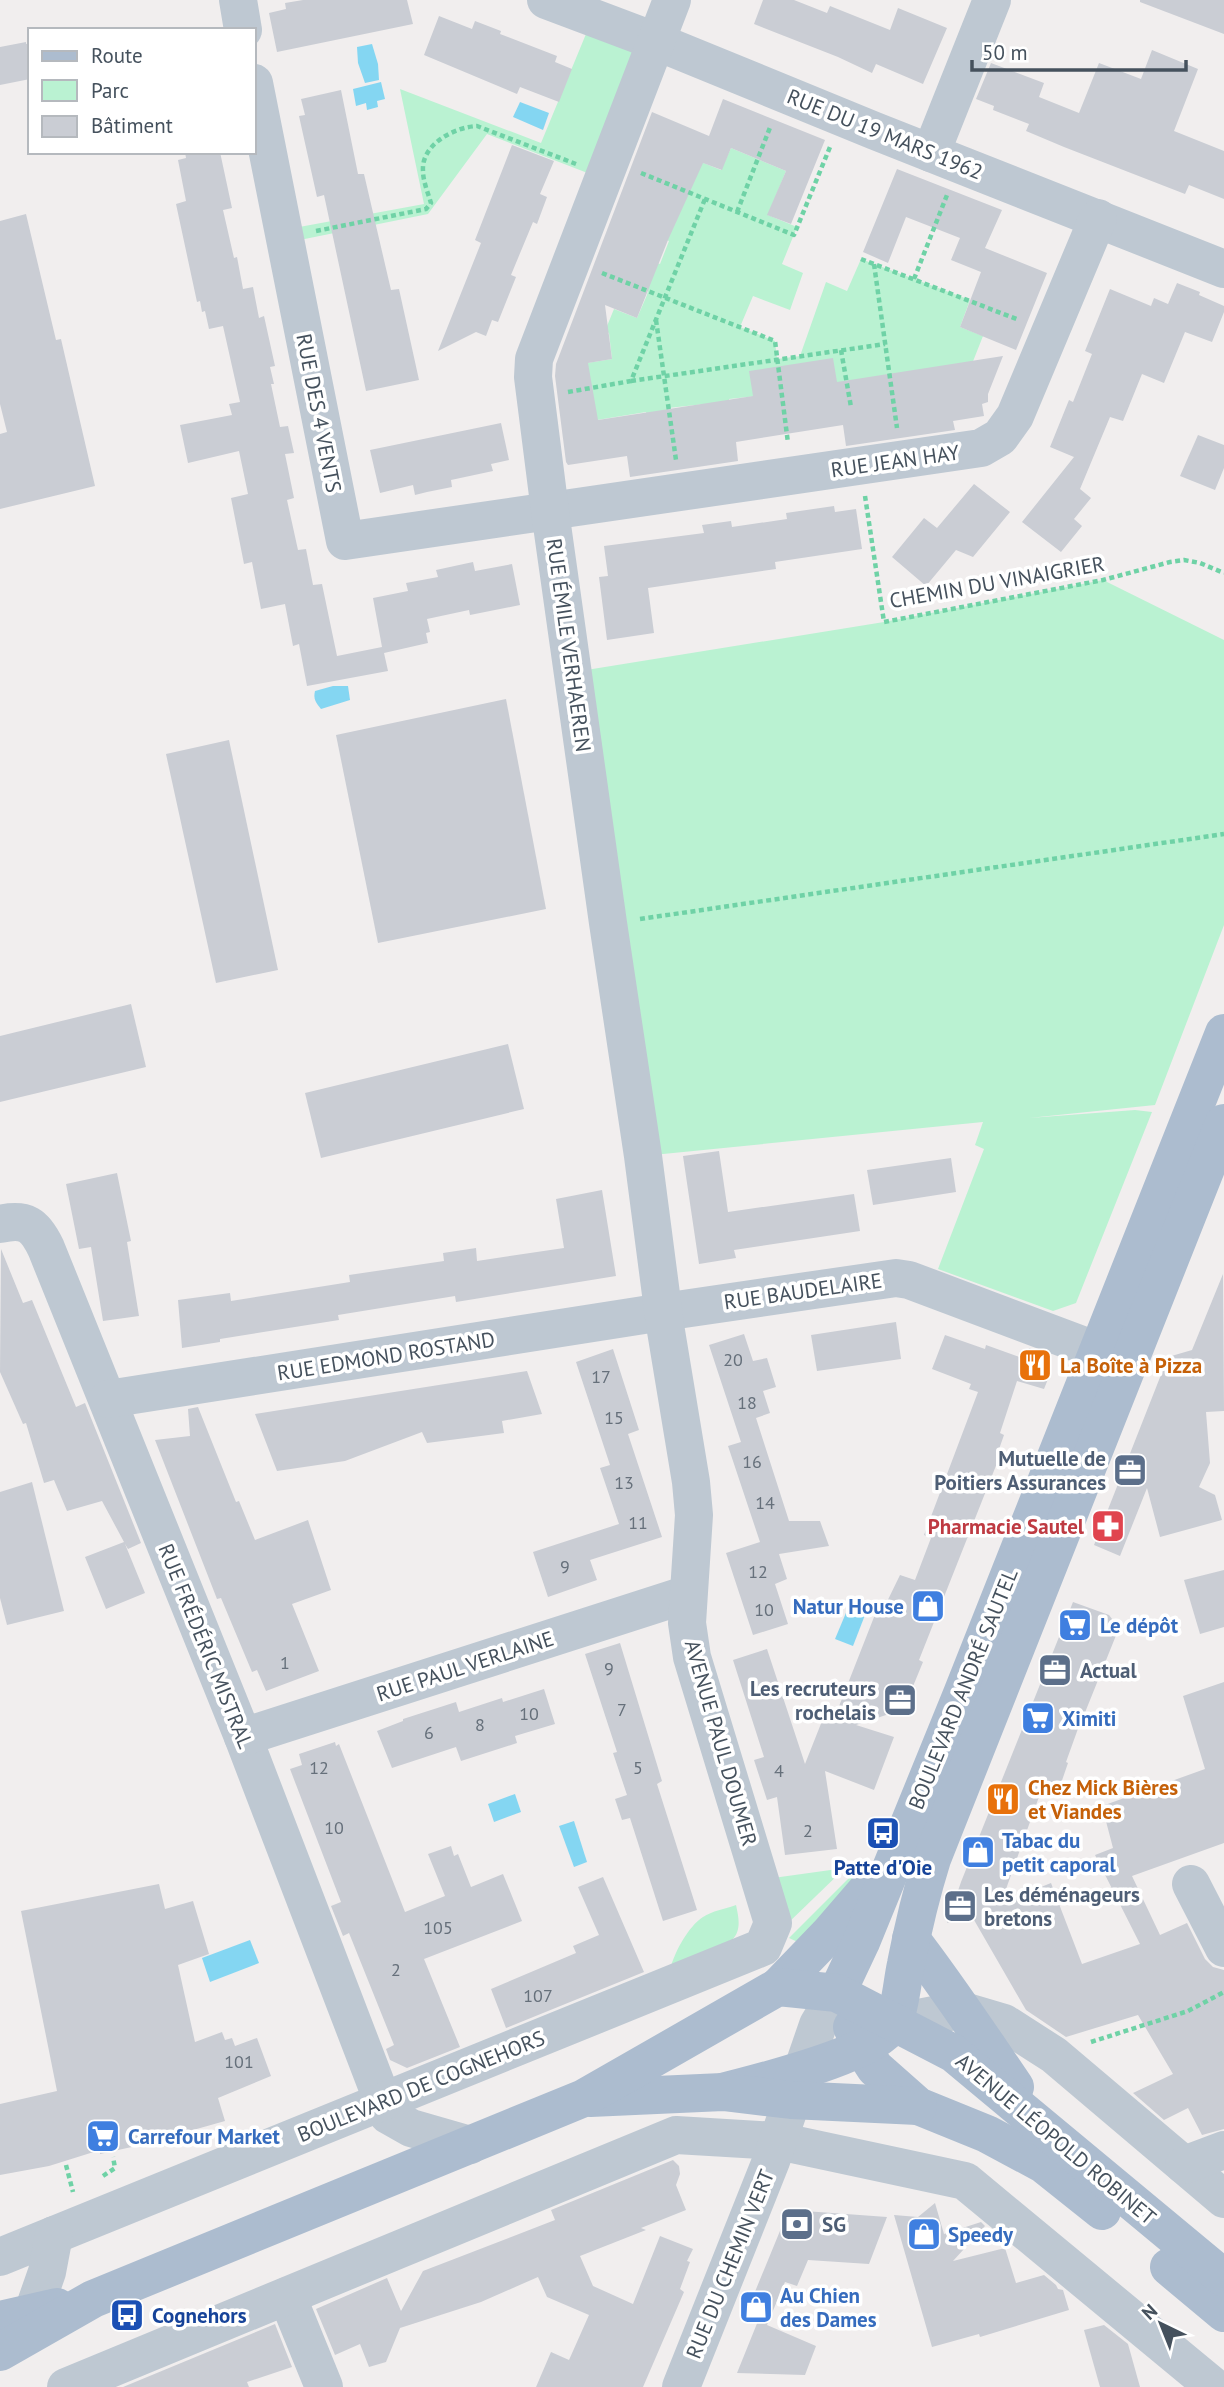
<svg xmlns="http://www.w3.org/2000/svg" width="1224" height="2387" font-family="'PT Sans',sans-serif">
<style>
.green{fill:#baf2d2}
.water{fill:#84d6f2}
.building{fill:#cacdd4}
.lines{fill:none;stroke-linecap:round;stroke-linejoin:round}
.path{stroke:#6fd2a6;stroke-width:4.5;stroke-dasharray:5 3.5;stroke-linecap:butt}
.minor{stroke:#bec8d2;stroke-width:38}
.major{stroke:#acbccf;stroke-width:38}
.labels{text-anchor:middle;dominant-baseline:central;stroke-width:7;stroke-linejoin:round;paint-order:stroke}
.number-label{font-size:18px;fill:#66707b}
.street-label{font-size:21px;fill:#45515d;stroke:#fff}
.food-label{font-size:21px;font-weight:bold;fill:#c56008;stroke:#fff;text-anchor:start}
.service-label{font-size:21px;font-weight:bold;fill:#4e5e75;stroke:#fff;text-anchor:start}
.health-label{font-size:21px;font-weight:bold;fill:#be3a42;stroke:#fff;text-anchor:end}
.shop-label{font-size:21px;font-weight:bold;fill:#366cbe;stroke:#fff;text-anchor:start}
.transit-label{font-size:21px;font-weight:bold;fill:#164399;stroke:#fff}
</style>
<rect width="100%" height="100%" fill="#f1eeee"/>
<g class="green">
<polygon points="593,17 655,41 603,179 487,134 428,214 285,243 283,230 424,204 400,89 541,143"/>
<polygon points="731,148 786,171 768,215 797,227 782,264 803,273 790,310 753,296 740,327 775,341 777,359 800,356 826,282 847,291 861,259 970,300 960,327 983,336 968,374 729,399 732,426 705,404 668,408 671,436 651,439 646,412 597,420 587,363 612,359 609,333 605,331 614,309 637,318 647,295 648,291 626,283 637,256 660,264 669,241 647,232 676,152 721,170"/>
<polygon points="1103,580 1224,640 1224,925 1155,1105 1029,1118 1135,1110 1152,1112 1076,1303 1053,1311 938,1269 984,1149 975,1145 983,1122 643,1156 574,672 884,622"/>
<polygon points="845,1868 786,1925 773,1878"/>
<polygon points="852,1875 861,1877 802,1944 789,1938"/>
<path d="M736,1905C739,1919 742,1932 730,1942L671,1966C676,1950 688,1927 703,1917C712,1911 725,1909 736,1905Z"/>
</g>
<g class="water">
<polygon points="372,44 378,64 379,80 365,83 358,63 357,47"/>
<polygon points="381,82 385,99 377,101 378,107 367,110 366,103 356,106 353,89"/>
<polygon points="520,102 549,113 543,130 513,117"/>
<path d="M333,686H348L350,700L321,709C316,703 313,699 315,691Z"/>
<polygon points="848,1608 865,1615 853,1646 835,1639"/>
<polygon points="515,1794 521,1812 494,1822 488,1804"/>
<polygon points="574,1821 587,1862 574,1867 559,1826"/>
<polygon points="250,1940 259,1963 210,1982 202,1958"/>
</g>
<g class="building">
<polygon points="303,0 407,0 413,24 277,52 269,13 286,9 285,3"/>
<polygon points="763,0 794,0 827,13 830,6 890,30 898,8 947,28 923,84 876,64 872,73 838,57 754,24"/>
<polygon points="1140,0 1224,0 1224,34 1140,2"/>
<polygon points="439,16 472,29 475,21 501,31 500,34 557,56 555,62 572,69 559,102 520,87 517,94 424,55"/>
<polygon points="26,42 26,44 30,43 30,79 0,85 0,47"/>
<polygon points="1152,50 1198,69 1174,131 1224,151 1224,199 1189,185 1185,194 1064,147 1026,131 1029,124 993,110 994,106 976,99 991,63 1044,83 1039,97 1079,113 1099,63 1141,79"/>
<polygon points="341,90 358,174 364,174 391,290 399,289 419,380 366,391 324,195 317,197 299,116 305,115 301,99"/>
<polygon points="723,99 825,140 791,224 767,215 786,171 731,148 722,170 703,163 668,240 637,318 605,305 612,359 588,363 598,420 753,396 749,371 833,358 837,382 1003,356 988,394 988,402 982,404 984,416 953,421 955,430 846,446 843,425 736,442 738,461 630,477 627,456 568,465 566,462 555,376 556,364 652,112 709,136"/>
<polygon points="512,145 554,161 540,194 547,197 537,224 533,222 511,275 516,277 498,322 492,320 486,336 476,332 438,351 481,243 475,240"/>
<polygon points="185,152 220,152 232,208 223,210 234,258 237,257 243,289 253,287 259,318 264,316 275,366 270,367 274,384 271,384 280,427 288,426 294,453 285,454 294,498 287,500 298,550 306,549 313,585 322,584 337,656 382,647 373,598 408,591 406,583 438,577 436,570 473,562 475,571 512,564 520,605 470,615 469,610 427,619 430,632 426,633 428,643 384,653 388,671 307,686 299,644 293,646 285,604 261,609 252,562 244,564 231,498 248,494 239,451 188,463 180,425 232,415 229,404 240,402 223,326 209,329 205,311 202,312 200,301 197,302 176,204 186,201 178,160 186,158"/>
<polygon points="897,169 1002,210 985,248 1047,273 1016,350 960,327 981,272 951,260 960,238 906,217 888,263 863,252"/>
<polygon points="26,214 56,340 61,339 95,486 0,509 0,434 7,432 0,404 0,221"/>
<polygon points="1177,283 1200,292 1199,295 1224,306 1224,312 1212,342 1185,332 1164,383 1142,374 1123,421 1110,417 1080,489 1091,498 1074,519 1082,526 1061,552 1022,522 1074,457 1050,447 1069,400 1073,402 1092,354 1085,351 1110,289 1151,306 1154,298 1168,304"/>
<polygon points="501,423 509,460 491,464 493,471 451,480 452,487 427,492 415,495 413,485 380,493 370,450"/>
<polygon points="1198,435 1224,445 1224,468 1215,490 1180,476"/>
<polygon points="974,484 1010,512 973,557 956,550 926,586 892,557 924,518 937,528"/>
<polygon points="834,506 835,512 856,509 862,549 775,562 776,569 648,588 654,633 607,640 599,577 608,576 604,546 704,533 702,525 731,521 732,527 787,519 786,513"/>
<polygon points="506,699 546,909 378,943 336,735"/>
<polygon points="229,740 278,970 216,983 166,754"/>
<polygon points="131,1004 146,1067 0,1102 0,1036"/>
<polygon points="508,1044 524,1109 321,1158 305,1093"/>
<polygon points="719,1151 728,1212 854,1194 860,1231 734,1250 736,1258 699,1264 683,1156"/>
<polygon points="951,1158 956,1192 873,1205 867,1170"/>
<polygon points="117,1173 131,1241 127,1242 139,1316 103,1321 91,1247 79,1249 66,1184"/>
<polygon points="602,1190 616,1276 456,1302 455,1296 338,1315 339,1320 220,1339 220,1342 182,1348 178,1300 230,1293 231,1301 350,1282 349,1275 444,1261 443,1253 476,1248 477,1261 564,1248 556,1199"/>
<polygon points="1,1249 23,1303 32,1300 76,1407 85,1403 141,1543 128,1549 125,1544 145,1593 106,1609 85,1557 124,1542 102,1501 67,1511 54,1480 44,1483 26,1423 23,1424 0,1372"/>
<polygon points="1223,1274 1224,1411 1206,1412 1210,1463 1199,1487 1215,1495 1222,1520 1160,1537 1147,1488 1120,1556 1094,1545 1168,1357 1192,1350"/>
<polygon points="896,1322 901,1359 817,1371 811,1335"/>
<polygon points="744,1334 753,1361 767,1358 776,1387 763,1391 770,1413 756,1418 789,1521 820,1521 829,1546 779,1554 787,1579 775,1584 788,1624 753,1635 726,1553 760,1542 728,1446 741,1442 709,1345"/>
<polygon points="945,1335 985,1349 986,1345 1025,1359 1029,1348 1046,1355 1051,1363 1050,1374 1044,1389 1017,1381 1000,1433 1004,1435 998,1452 1001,1453 919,1660 923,1662 909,1696 913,1706 856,1725 894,1737 874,1790 825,1771 837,1849 785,1855 777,1797 767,1800 754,1760 764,1757 733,1660 767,1649 805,1764 824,1716 834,1719 876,1612 881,1614 900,1575 915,1580 931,1538 924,1535 978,1392 969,1389 971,1384 932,1369"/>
<polygon points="613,1349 639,1430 628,1434 662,1537 590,1560 597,1580 548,1597 533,1552 619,1524 600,1468 610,1465 576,1362"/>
<polygon points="527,1371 542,1414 502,1421 504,1433 427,1443 422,1432 345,1461 277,1471 255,1414"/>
<polygon points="198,1407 236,1502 239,1501 255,1540 308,1520 331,1590 292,1604 319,1671 266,1691 257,1670 252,1672 221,1598 217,1599 155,1440 190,1436 188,1409"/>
<polygon points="32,1482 64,1611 7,1625 0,1598 0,1492"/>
<polygon points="1224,1570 1224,1627 1200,1634 1184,1580"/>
<polygon points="1073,1602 1109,1615 1119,1628 1084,1715 1084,1712 1066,1762 1068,1763 1056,1798 1040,1794 1001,1903 1051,1883 1082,1964 1140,1944 1095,1855 1113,1848 1102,1806 1205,1769 1183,1696 1224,1682 1224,1843 1132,1876 1160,1935 1187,1923 1205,1959 1213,1967 1224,1970 1224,2129 1202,2135 1188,2108 1164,2120 1133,2093 1173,2074 1138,2015 1066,2037 1026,2010 970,1913 947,1923 961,1882"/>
<polygon points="620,1643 662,1781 657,1784 697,1910 663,1921 630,1818 622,1820 615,1799 627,1795 613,1753 617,1752 585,1654"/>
<polygon points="544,1689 555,1724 515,1736 517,1743 461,1761 456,1747 392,1768 377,1731 403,1721 403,1719 456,1702 459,1712 502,1698 503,1702"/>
<polygon points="335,1742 336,1746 339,1744 405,1912 445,1896 428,1854 451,1846 454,1856 458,1854 471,1887 503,1874 522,1921 424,1959 460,2047 407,2068 390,2060 386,2049 394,2045 349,1933 343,1936 331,1906 341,1902 290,1769 302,1765 299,1754"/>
<polygon points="603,1877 644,1972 506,2028 491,1989 576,1953 573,1946 599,1935 578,1887"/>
<polygon points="159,1884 165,1909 193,1901 209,1954 178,1965 195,2042 222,2032 225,2040 232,2038 235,2046 257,2038 271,2076 218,2098 225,2121 186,2132 186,2135 100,2154 100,2150 49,2166 0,2175 0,2104 57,2091 21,1911"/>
<polygon points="673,2160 679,2166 680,2174 676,2185 686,2210 641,2228 646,2230 580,2256 593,2286 633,2304 660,2236 693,2249 687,2261 690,2262 680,2289 684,2292 643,2387 536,2387 551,2352 569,2360 589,2315 547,2297 538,2277 481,2302 400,2328 386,2362 369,2367 360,2344 335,2355 316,2309 387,2278 401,2311 423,2271 555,2220 551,2210"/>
<polygon points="935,2203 944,2234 981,2222 985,2226 953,2261 1005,2248 1016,2283 1044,2275 1056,2285 1058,2289 1063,2290 1069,2310 980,2337 979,2334 932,2347 894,2215 918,2217"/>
<polygon points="791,2210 887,2217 869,2264 808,2260 797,2286 785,2282 767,2325 816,2346 805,2375 737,2373 758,2321 745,2316 782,2226 784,2226"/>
<polygon points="275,2324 292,2367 247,2382 249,2387 123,2387"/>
<polygon points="1104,2325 1128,2344 1140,2387 1100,2387 1084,2330"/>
</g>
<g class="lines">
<g class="path">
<polyline points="641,173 794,235 830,147"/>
<polyline points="737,212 771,125"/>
<path d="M316,231L426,209L431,203C428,193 423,181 423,171C421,144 455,127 477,126L576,164"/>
<polyline points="861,259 1019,320"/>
<polyline points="874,264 897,428"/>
<polyline points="602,273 775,341 788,443"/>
<polyline points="914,279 947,195"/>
<polyline points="656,320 676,460"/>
<polyline points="841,350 851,407"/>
<polyline points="631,381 885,344"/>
<polyline points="568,392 631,381 705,199"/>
<polyline points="865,496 884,622 1103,580 1170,562 1184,560 1200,563 1224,573"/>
<polyline points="640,919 1224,834"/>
<polyline points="1091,2042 1188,2011 1224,1992"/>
<polyline points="66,2165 73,2192"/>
<polyline points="103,2176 115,2168 113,2157"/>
</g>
<g class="minor">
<polyline points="238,0 243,30"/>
<polyline points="546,0 655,41 875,131 1224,269"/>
<polyline points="254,83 345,541 981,448 1000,437 1015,416 1098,218"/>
<polyline points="931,153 992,0"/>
<path d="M0,1224C26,1218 35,1225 46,1248L243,1737L388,2115L411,2128L470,2145"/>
<polyline points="108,1399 663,1312 896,1278 909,1280 1098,1351"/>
<polyline points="243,1737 688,1594"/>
<polyline points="1191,1884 1224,1948"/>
<polyline points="893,2023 960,2010 1004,2023 1054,2055 1224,2199"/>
<polyline points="1184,2165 1224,2150"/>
<polyline points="0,2257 763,1947 773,1923 692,1657 687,1623 694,1515 691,1482 665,1325 643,1156 608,923 550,511 533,377 534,359 672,0"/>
<polyline points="287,2296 324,2387"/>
<polyline points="33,2312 47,2272 54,2235"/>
<polyline points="66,2387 676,2135 778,2141 965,2181 1214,2387"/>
<polyline points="681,2387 771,2161 818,2025 837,1993"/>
</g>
<g class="major">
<path d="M911,1939C948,1987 981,2037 1015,2087"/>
<polyline points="778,1987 830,1933 874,1882"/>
<polyline points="837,1993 861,1942 962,1694 1224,1033"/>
<polyline points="852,2027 862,2048 875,2068 918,2106 987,2134 1043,2164 1102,2211"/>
<path d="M723,2092C759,2082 879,2055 894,2021C901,2005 902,1982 906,1964C913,1928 921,1894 932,1859L1224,1123"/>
<polyline points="590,2098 723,2092 791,2100 918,2106"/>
<polyline points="1169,2267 1224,2313"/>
<polyline points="0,2320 57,2307"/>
<polyline points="0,2352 93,2299 584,2098 778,1987 837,1993 953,2053 1224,2278"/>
</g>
</g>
<defs>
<g id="restaurant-square" transform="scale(1.75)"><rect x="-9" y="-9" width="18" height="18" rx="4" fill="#e8710a" stroke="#fff"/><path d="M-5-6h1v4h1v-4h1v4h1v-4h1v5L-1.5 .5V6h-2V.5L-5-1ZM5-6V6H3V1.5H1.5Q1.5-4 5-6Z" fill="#fff"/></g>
<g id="office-square" transform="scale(1.75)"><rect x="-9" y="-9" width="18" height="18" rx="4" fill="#5c6f8a" stroke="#fff"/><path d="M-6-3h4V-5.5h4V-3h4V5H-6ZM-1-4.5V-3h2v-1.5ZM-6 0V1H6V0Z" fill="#fff"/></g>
<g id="pharmacy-square" transform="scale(1.75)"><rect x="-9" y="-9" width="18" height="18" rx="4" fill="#e0444e" stroke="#fff"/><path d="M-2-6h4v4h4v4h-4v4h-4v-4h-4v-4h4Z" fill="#fff"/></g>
<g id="shop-square" transform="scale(1.75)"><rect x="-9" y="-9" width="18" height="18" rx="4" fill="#3f7fe0" stroke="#fff"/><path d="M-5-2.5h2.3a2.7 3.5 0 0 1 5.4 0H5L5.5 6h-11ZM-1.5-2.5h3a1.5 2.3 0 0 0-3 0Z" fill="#fff"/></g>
<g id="supermarket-square" transform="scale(1.75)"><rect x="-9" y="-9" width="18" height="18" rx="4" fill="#3f7fe0" stroke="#fff"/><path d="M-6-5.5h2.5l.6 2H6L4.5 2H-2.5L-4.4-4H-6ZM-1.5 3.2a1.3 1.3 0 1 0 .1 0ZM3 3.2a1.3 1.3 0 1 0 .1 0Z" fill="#fff"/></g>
<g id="bus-square" transform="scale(1.75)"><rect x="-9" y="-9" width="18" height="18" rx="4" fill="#1a4fb4" stroke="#fff"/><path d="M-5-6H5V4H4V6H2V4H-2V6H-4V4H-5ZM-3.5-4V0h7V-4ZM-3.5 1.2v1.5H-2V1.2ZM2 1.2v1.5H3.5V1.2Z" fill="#fff"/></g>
<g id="bank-square" transform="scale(1.75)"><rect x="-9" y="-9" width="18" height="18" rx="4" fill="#5c6f8a" stroke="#fff"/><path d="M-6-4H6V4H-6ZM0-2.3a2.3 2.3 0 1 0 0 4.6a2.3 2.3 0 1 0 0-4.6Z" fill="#fff"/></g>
</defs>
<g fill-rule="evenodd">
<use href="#restaurant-square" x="1035" y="1365"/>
<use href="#office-square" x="1130" y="1470"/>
<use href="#pharmacy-square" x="1108" y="1526"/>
<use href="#shop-square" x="928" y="1606"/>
<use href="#supermarket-square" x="1075" y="1625"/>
<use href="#office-square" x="1055" y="1670"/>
<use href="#office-square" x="900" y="1700"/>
<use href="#supermarket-square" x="1038" y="1718"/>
<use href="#restaurant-square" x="1003" y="1799"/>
<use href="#bus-square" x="883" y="1833"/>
<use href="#shop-square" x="978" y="1852"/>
<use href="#office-square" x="960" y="1906"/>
<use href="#supermarket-square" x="103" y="2136"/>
<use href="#bank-square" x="797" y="2224"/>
<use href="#shop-square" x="924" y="2234"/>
<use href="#shop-square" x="756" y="2307"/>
<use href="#bus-square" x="127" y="2315"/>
</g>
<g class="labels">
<g class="number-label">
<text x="733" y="1359">20</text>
<text x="601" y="1376">17</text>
<text x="747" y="1402">18</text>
<text x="614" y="1417">15</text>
<text x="752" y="1461">16</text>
<text x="624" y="1482">13</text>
<text x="765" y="1502">14</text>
<text x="638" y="1522">11</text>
<text x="565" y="1566">9</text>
<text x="758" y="1571">12</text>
<text x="764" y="1609">10</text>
<text x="285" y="1662">1</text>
<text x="609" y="1668">9</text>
<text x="622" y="1709">7</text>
<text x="529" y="1713">10</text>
<text x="480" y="1724">8</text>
<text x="429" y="1732">6</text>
<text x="319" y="1767">12</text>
<text x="638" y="1767">5</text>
<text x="779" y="1770">4</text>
<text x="334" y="1827">10</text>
<text x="808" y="1830">2</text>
<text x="438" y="1927">105</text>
<text x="396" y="1969">2</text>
<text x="538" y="1995">107</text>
<text x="239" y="2061">101</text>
</g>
<g class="street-label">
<text transform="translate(885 134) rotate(22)">RUE DU 19 MARS 1962</text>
<text transform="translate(319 413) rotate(79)">RUE DES 4 VENTS</text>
<text transform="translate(895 461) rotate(-8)">RUE JEAN HAY</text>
<text transform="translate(997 582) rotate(-10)">CHEMIN DU VINAIGRIER</text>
<text transform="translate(569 645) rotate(82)">RUE ÉMILE VERHAEREN</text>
<text transform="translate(803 1291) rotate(-8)">RUE BAUDELAIRE</text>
<text transform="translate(386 1356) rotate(-9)">RUE EDMOND ROSTAND</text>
<text transform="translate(206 1646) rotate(68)">RUE FRÉDÉRIC MISTRAL</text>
<text transform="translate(465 1666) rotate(-18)">RUE PAUL VERLAINE</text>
<text transform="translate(963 1689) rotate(-68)">BOULEVARD ANDRÉ SAUTEL</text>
<text transform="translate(721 1743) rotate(74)">AVENUE PAUL DOUMER</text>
<text transform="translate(421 2086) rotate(-22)">BOULEVARD DE COGNEHORS</text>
<text transform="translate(1056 2139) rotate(40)">AVENUE LÉOPOLD ROBINET</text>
<text transform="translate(730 2264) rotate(-68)">RUE DU CHEMIN VERT</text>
</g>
<g class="food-label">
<text x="1060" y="1365">La Boîte à Pizza</text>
<text x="1028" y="1787">Chez Mick Bières<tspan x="1028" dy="24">et Viandes</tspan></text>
</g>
<g class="service-label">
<text x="1106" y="1458" text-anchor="end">Mutuelle de<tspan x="1106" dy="24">Poitiers Assurances</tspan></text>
<text x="1080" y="1670">Actual</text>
<text x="876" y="1688" text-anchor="end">Les recruteurs<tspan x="876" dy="24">rochelais</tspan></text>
<text x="984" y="1894">Les déménageurs<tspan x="984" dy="24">bretons</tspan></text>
<text x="822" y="2224">SG</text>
</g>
<g class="health-label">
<text x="1084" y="1526">Pharmacie Sautel</text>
</g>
<g class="shop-label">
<text x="904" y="1606" text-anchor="end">Natur House</text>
<text x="1100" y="1625">Le dépôt</text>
<text x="1062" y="1718">Ximiti</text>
<text x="1002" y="1840">Tabac du<tspan x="1002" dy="24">petit caporal</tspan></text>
<text x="128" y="2136">Carrefour Market</text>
<text x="948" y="2234">Speedy</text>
<text x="780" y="2295">Au Chien<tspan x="780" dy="24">des Dames</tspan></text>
</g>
<g class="transit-label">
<text x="883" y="1867">Patte d'Oie</text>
<text x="152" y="2315" text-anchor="start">Cognehors</text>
</g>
</g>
<rect x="28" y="28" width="228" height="126" fill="#ffffff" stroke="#b5b9be" stroke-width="2"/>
<rect x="42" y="51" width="35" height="10" fill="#acbccf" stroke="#b5b9be" stroke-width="2"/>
<text x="91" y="63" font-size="21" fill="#45515d">Route</text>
<rect x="42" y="80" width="35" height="21" fill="#baf2d2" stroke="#b5b9be" stroke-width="2"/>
<text x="91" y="98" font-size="21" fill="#45515d">Parc</text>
<rect x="42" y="116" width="35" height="21" fill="#cacdd4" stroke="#b5b9be" stroke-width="2"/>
<text x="91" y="133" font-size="21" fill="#45515d">Bâtiment</text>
<g transform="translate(1161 2324) rotate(317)" stroke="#ffffff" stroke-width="5" paint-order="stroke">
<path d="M0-5L12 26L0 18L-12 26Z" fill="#45515d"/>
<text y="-10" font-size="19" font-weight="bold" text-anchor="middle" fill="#45515d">N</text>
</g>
<path d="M972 60v10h214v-10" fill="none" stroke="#45515d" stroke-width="3.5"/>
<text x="982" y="60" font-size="21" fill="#45515d" stroke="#ffffff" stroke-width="5" paint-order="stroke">50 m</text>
</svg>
